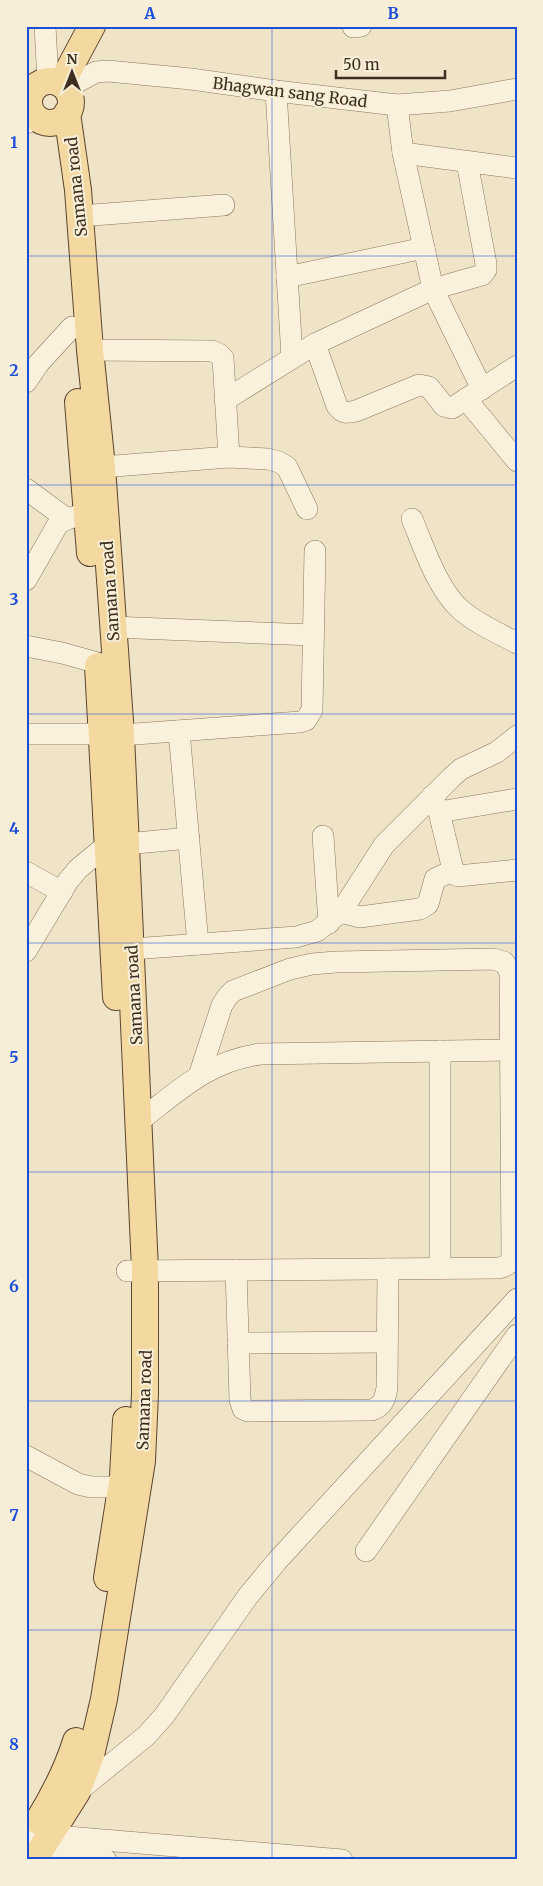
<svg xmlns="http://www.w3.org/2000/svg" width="543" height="1886" font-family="Merriweather,serif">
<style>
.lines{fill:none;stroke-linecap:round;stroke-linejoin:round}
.minor-casing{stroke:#8d765c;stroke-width:22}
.major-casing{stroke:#5b4430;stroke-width:28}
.minor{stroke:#faf1dc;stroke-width:21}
.major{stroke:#f3d9a0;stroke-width:26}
.grid{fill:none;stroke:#1d4ed8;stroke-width:1;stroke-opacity:0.55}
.labels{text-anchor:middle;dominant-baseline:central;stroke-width:4;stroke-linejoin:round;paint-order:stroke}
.street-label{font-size:16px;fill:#3d2e20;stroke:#f7eed8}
.neatline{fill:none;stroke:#1d4ed8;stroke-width:2}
.grid-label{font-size:16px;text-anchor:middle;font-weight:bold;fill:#1d4ed8}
</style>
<rect width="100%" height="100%" fill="#f0e4c8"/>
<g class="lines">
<g class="minor-casing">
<g id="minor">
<polyline points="45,26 48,81"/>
<polyline points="353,27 361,26"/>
<polyline points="66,88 96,72 108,71 191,79 276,91 397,105 450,101 517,89"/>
<polyline points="276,91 292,357"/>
<polyline points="397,105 403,153 433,289 482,389"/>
<polyline points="26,123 32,113"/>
<polyline points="403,153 517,168"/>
<polyline points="80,216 224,205"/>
<polyline points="287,277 424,248"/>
<path d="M315,344L337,406C343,414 347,413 356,411L419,385L429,387L444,406L452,408L517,366"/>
<polyline points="90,350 212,351 219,354 223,358 229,457"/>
<polyline points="26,382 39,363 72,327"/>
<polyline points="466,399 517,461"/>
<polyline points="225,400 315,344 433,289 482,275 486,270 486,264 467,162"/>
<polyline points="102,467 229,457 268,459 279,462 287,467 307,509"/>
<polyline points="26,489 67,519"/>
<path d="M412,519C424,547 437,589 461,610C477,624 498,633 517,643"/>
<polyline points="26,580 58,524 67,519 87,513"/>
<polyline points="112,627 313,635"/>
<polyline points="26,646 62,653 98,663"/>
<polyline points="179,731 198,944"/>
<polyline points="26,734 101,734"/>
<polyline points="121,735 300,722 306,720 312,710 315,551"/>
<polyline points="432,796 439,812 454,874 458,876 517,870"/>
<polyline points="439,812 517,799"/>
<polyline points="323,836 329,923"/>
<polyline points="126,844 189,838"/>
<polyline points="26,872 62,892"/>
<polyline points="341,912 360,917 420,909 428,904 435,879 452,871"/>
<polyline points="132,949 296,937 317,931 341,912 384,845 452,777 461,769 497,752 517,736"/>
<polyline points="26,951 68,881 78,869 107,845"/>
<path d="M139,1121C180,1090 207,1062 260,1054L511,1050"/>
<polyline points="440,1268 440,1051"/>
<path d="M236,1270L240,1400L243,1409L248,1411L372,1410C383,1406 385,1399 387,1388L388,1269"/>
<path d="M127,1271L498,1268C506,1267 510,1264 512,1256L510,972L504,962L493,959L336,962L312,964L290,969L233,991L228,996L222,1005L199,1076"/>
<polyline points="238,1343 387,1342"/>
<polyline points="26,1456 78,1484 91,1487 121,1487"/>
<polyline points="366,1551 517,1335"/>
<polyline points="77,1792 146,1736 164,1716 248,1596 277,1561 517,1299"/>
<polyline points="31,1834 342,1860"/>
<polyline points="26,1851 39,1854 106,1860"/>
</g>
</g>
<g class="major-casing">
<g id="major">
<circle cx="50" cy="102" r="21"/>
<polyline points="61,84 92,26"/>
<polyline points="78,402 90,553"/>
<polyline points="98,666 116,997"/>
<polyline points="107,1578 123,1476 126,1420"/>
<path d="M38,1821C54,1795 67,1770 76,1741"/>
<polyline points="34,1860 77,1792 91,1755 104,1699 142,1461 145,1394 145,1270 121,735 102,467 90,350 78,190 67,113"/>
</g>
</g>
<use href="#minor" class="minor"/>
<use href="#major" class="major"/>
</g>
<path class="grid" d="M272,26V1860M26,256H517M26,485H517M26,714H517M26,943H517M26,1172H517M26,1401H517M26,1630H517"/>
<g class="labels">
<g class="street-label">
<text transform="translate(290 92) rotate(7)">Bhagwan sang Road</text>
<text transform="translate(76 187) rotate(-96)">Samana road</text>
<text transform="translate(110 591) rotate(-94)">Samana road</text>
<text transform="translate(134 995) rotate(-93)">Samana road</text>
<text transform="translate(144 1400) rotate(-88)">Samana road</text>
</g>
</g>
<rect width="543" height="1886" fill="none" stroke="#f7eed8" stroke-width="55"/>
<g transform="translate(72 72)" stroke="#f7eed8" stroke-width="4" paint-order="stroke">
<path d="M0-4L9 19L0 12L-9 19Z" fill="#3d2e20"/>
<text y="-8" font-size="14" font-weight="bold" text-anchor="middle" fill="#3d2e20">N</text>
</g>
<path d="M336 70v8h109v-8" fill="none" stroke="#3d2e20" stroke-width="2.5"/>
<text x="343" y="70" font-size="15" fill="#3d2e20" stroke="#f7eed8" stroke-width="4" paint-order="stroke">50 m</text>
<rect x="28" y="28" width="488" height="1830" class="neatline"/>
<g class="grid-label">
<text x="150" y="19">A</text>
<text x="393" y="19">B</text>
<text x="14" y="148">1</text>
<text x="14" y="376">2</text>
<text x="14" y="605">3</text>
<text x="14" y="834">4</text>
<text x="14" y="1063">5</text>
<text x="14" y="1292">6</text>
<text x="14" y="1521">7</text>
<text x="14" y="1750">8</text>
</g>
</svg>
